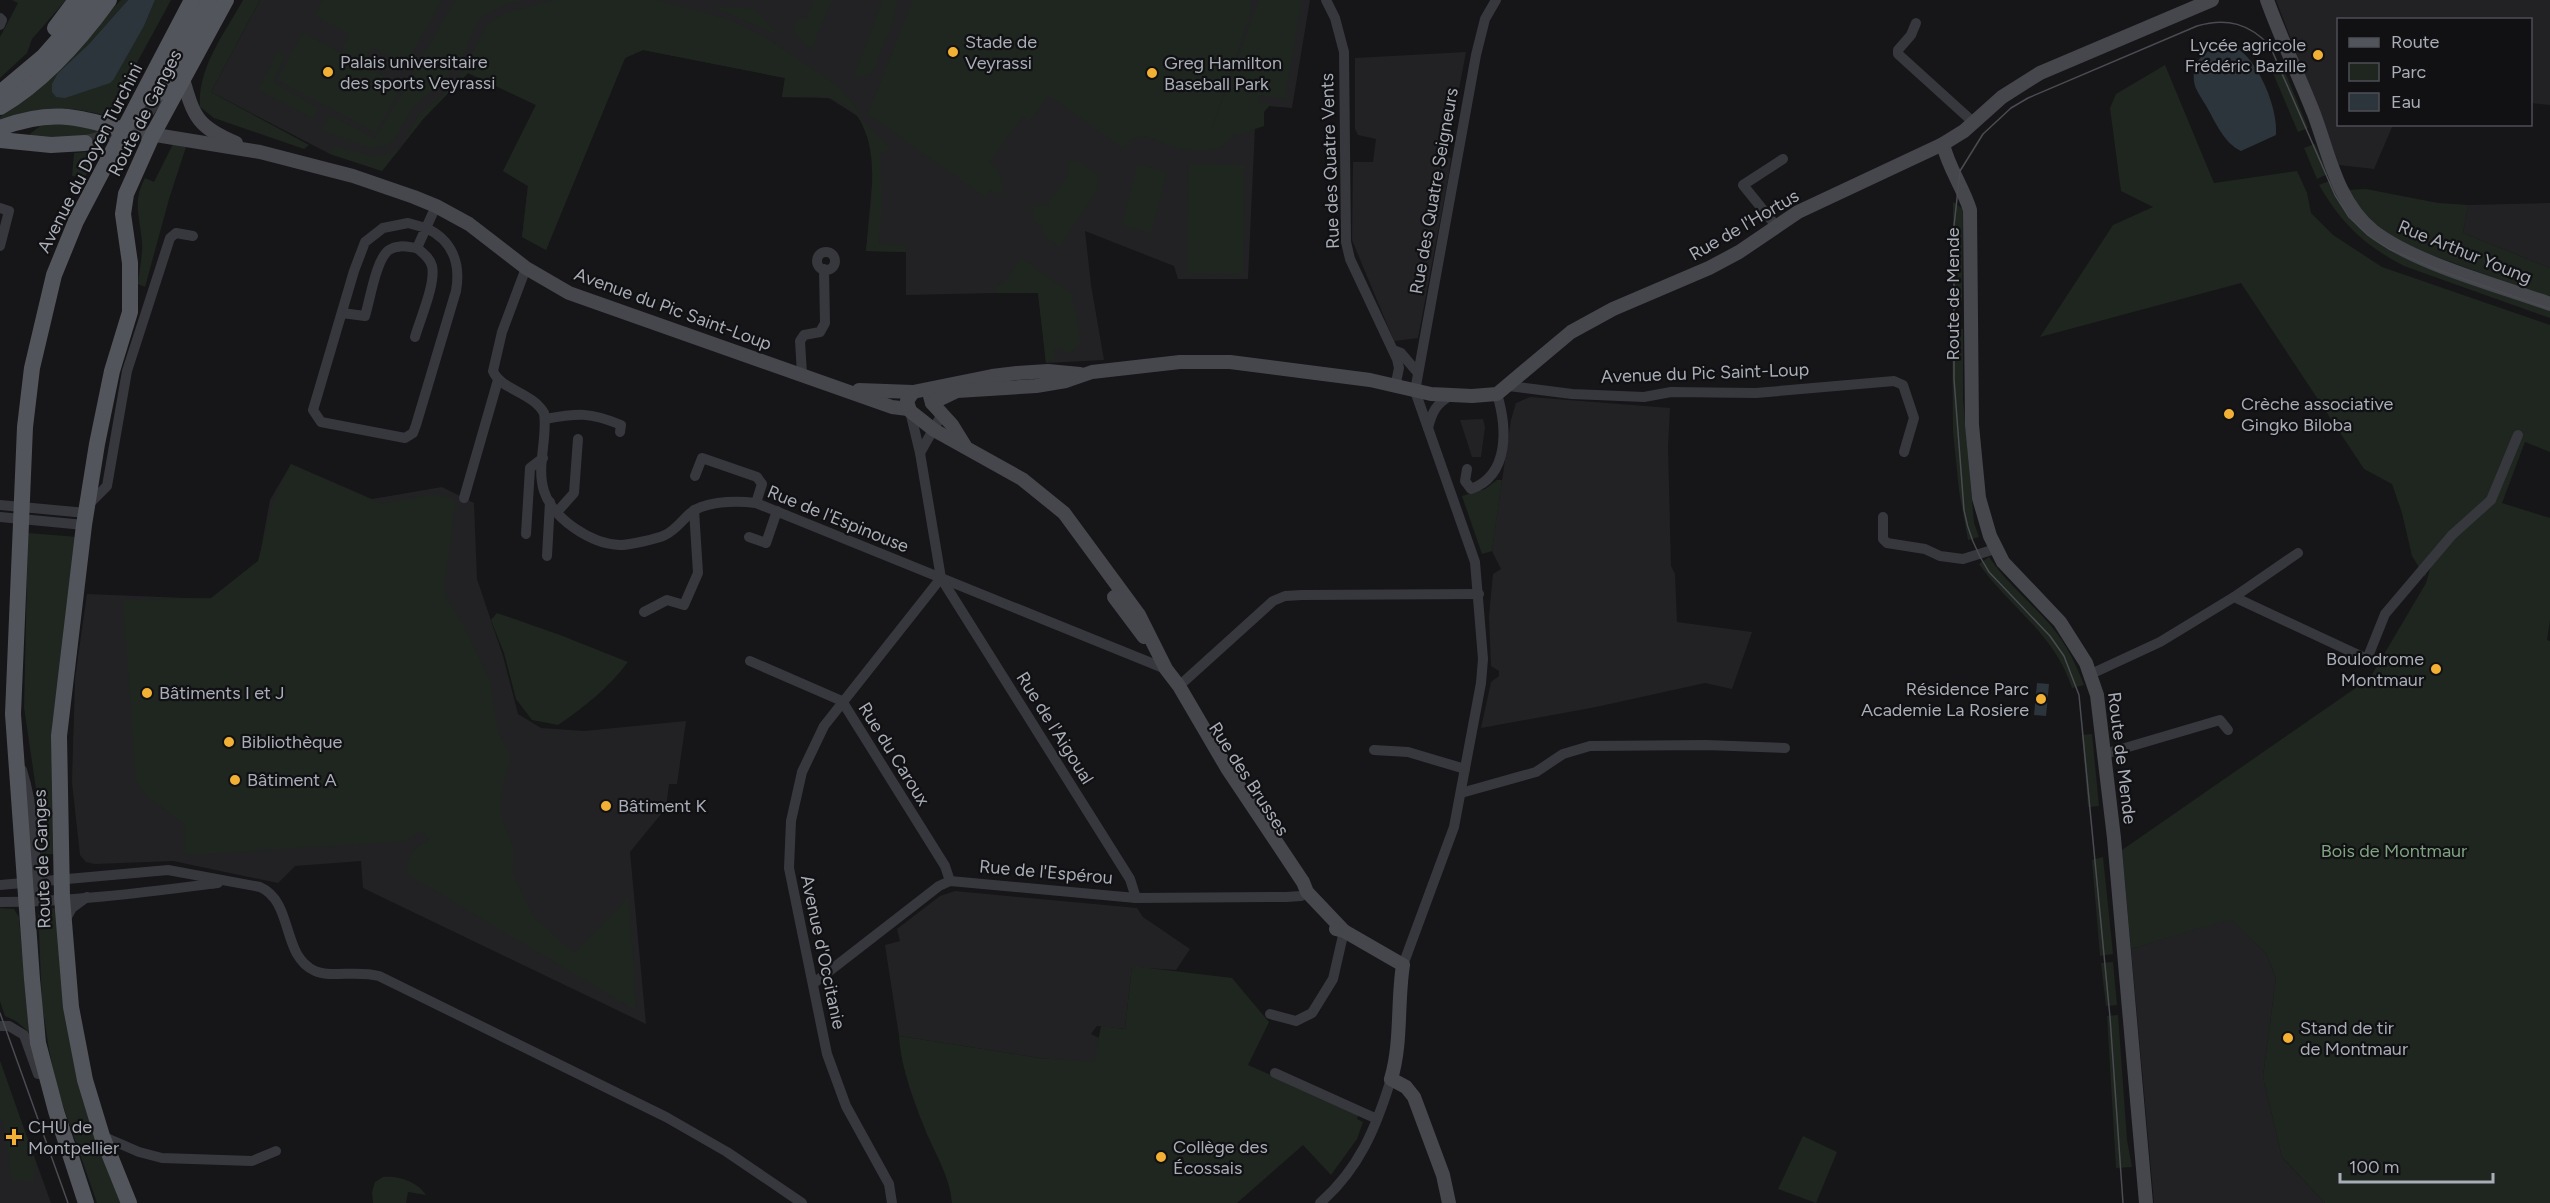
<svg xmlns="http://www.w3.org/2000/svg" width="2550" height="1203" font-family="Figtree,sans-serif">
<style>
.built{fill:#222225}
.green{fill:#1e261f}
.water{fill:#2c353c}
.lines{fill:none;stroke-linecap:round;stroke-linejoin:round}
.primary-tunnel{stroke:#333438;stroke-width:16;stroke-dasharray:16 8;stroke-linecap:butt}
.street{stroke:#37383d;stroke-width:10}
.secondary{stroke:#45474d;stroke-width:14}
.primary{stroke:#53555c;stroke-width:16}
.tram{stroke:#4a4c52;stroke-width:1.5}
.poi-dot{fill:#f2b134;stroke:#111113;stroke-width:2}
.labels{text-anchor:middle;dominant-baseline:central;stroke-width:4.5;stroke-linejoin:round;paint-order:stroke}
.poi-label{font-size:18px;fill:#a8adb8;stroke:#111113;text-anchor:start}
.street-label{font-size:18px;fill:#a8adb8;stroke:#111113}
.park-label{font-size:18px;fill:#7fa381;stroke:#111113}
</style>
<rect width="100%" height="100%" fill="#161618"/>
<g class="built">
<polygon points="260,0 1310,0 1292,108 1256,105 1248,279 1178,279 1174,266 1085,231 1091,285 1104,360 1046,363 1038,292 906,295 906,252 866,251 873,173 871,146 859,117 829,98 782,97 785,78 643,50 625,58 546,250 522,237 528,186 503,171 536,105 468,73 424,118 382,171 330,154 211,92"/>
<polygon points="2276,0 2550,0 2550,105 2531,103 2530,20 2338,20 2338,124 2393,125 2374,169 2339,165"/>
<polygon points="1466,52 1446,157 1451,158 1449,174 1418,338 1394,341 1352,240 1353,162 1373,162 1376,139 1358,135 1355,129 1355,58"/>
<polygon points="2550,203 2550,268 2463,233 2468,205"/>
<polygon points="1530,397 1670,408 1668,447 1671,566 1675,574 1677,622 1752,632 1732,689 1705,683 1596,707 1481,728 1491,682 1499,676 1499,671 1491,666 1489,616 1493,574 1501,569 1492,551 1497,514 1511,420 1516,403"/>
<polygon points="1483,419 1485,427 1481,457 1472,457 1460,420"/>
<polygon points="291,464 372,499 442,487 474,503 477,579 503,656 518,714 541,728 584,731 686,721 677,784 669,784 666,808 630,852 646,1024 363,888 361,861 295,866 278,883 173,861 95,864 86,862 80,855 72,783 75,678 87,594 211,599 259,560 270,500"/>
<polygon points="955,891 1137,908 1143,917 1190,949 1176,970 1132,967 1125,1029 1097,1026 1091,1034 1099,1038 1095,1063 1040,1058 899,1036 885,945 900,941 897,929 940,896"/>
<polygon points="2230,918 2266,953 2276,978 2263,1077 2282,1157 2325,1203 2154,1203 2131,949"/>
<polygon points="0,1061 18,1112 51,1203 0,1203"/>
</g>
<g class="green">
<polygon points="12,0 66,0 32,39 27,53 0,78 0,37 18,3"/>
<path d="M121,0H128L89,44L58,73L114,79L144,26L155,0H171L108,116C61,105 46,106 0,121V117L48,78Z"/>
<path d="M243,0H260L211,92L309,145L304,149L214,118L200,107C197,68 225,33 243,0Z"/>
<polygon points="323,0 442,0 405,65 372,47 363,64 401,86 376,133 277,80 303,32 341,53 350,35 315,15"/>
<polygon points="455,0 522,0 503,5 478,19 463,56 439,86 422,99 410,112 394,140 388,145 370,148 322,130 330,115 375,139"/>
<path d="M553,0H657L730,20L765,37L838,86L852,102L864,123L889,148L880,154L882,203L879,244L907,246L906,252L866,251C870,207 890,111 828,98C814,95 796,98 782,97L785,78L643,50L625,58L546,250L522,237L528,186L503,171L536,105L468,73L424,118L382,171L330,154L334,146L374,157L391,154L402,145L420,113L437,100L462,73L487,25L504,14Z"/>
<polygon points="814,0 832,0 811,50 793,30 799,17 806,20"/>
<polygon points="883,0 897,0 893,22 872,73 853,78"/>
<polygon points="913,0 1252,0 1250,16 1211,131 1259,0 1302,0 1285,99 1259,95 1258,103 1271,104 1264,112 1264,126 1234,136 1220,148 1199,151 1173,147 1145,136 1131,139 1123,148 1048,95 1030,121 1023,116 989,163 998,170 1003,189 999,195 990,190 985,197 868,114"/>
<polygon points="712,6 754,9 780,36"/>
<polygon points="278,52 285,56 273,82 318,108 314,119 258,90"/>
<polygon points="2165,65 2214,183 2297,171 2307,193 2311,213 2333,235 2382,267 2550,325 2550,452 2525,442 2502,503 2550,518 2550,620 2547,640 2550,641 2550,1203 2325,1203 2282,1157 2263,1077 2276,978 2266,953 2230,919 2131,949 2122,850 2370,678 2426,583 2432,562 2425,577 2412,556 2402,513 2392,484 2364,469 2241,283 2040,337 2113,225 2153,207 2121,191 2110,108 2116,94"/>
<polygon points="2283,67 2308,128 2298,132 2273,73"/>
<polygon points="49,119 100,128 95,137 34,138 30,134"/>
<path d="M173,144L186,147L169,199L145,287L138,284C139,270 143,255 142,242C140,216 132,203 145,178L154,182Z"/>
<polygon points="2315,144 2328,174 2317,179 2304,148"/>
<polygon points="99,151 85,177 72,176 74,153"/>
<polygon points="1068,162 1079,162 1097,174 1098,188 1060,247 1044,236 1042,226 1034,221 1032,207 1049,205 1049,201 1069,175"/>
<polygon points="1138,164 1167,172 1151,233 1122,225"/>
<polygon points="1189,164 1244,165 1243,274 1187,273"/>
<path d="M2334,179L2368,231L2550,307V318L2404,266C2364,245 2342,224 2319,185Z"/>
<polygon points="2366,189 2438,203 2468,205 2463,233 2550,268 2550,298 2412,248 2387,235 2362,213 2346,190"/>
<polygon points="1953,202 1963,209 1962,301 1953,300"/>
<polygon points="1021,258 1072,294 1081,341 1075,349 1066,354 1059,348 1054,349 1056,358 1046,363 1038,293 997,293 997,286 1006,281"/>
<polygon points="1952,329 1963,329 1963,399 1974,523 1979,537 1968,540 1959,491 1953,431"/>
<path d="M291,464L381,504L435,494L456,501L444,587L448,601L463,625L489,678L499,734L511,757C506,775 499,794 501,813C505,838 519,842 512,872L533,916L574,953L629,897C630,935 636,972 635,1010L407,874C406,854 413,848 430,839L419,831L405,841L188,855L185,853L184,824L147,796L136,781L123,600L211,598L258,561L273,502Z"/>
<polygon points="1497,480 1502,480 1492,551 1482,554 1462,496 1485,489"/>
<polygon points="28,533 78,537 52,727 59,854 40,854 36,789 24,707"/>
<path d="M1989,557C2007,584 2032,603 2052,627C2066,644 2076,664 2084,685L2072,688C2054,633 2011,609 1979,564Z"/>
<path d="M497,613L560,635L628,662C608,688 586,706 558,725L532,720L516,699L504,653L491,620Z"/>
<polygon points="2092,734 2099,806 2088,807 2082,735"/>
<polygon points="2103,857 2113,954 2100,956 2092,860"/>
<polygon points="0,908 14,909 19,917 29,1032 16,1021 5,1016 0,1001"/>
<polygon points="57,908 65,990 123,1203 97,1203 58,1091 49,1050 42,1004 38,910"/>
<polygon points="2113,962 2117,1005 2106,1006 2101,963"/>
<path d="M1132,966L1232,978L1269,1022L1248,1065L1359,1114L1357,1119L1363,1122L1357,1139L1331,1175L1303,1145L1237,1203H952C950,1178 937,1157 927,1134C915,1104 901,1069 899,1036L1040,1058L1094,1062L1101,1026L1125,1029Z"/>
<polygon points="2118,1015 2127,1140 2132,1167 2116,1168 2107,1016"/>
<polygon points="0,1061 36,1163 33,1182 12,1180 3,1122 0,1117"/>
<polygon points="1803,1136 1837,1152 1816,1203 1778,1189"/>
<path d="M383,1177C398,1175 418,1182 426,1195L408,1192L406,1203H373L372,1192L375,1182Z"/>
</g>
<g class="water">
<polygon points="128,0 155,0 144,26 114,79 110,83 65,98 56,97 52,92 52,84 58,73 89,44"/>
<path d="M2228,44C2256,51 2279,109 2276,135L2241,151C2226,144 2217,126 2209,111C2205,103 2198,94 2195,86C2189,61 2206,48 2228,44Z"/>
<polygon points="2037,683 2049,684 2046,716 2034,715"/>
</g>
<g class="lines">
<path class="primary-tunnel" d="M85,143C122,136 139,125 159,93"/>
<g class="street">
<polyline points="1326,0 1335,18 1344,52 1346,242 1350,259 1397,359 1399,368 1395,387"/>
<polyline points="0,18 2,20 0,25"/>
<polyline points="1916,23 1911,35 1898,50 1898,54 1973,122"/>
<polyline points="0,208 9,211 0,246"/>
<polyline points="1777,227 1743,185 1783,159"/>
<circle cx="826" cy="261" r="9"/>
<path d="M526,268L502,332L493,371C501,390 532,392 544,413C548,438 536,466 544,491C553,519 591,544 620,545C629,545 657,539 665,535C680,528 686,512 701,507C719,501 739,501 756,503L1166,669"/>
<path d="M342,313L365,316C370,300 376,259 389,250C398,244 408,247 417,248L426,228C452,240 461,263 456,291L416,425L413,433L405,438L321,422L313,410L354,271L365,242L383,228L408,223L426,228L436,206"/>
<path d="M415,337C420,319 436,284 432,266C430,258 423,253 417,248"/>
<polyline points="1393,350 1401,353 1418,373"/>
<polyline points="802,374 800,341 804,335 820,332 825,323 824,269"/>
<polyline points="1509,386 1572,394 1644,397 1671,392 1756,393 1894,381 1903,385 1914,418 1904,452"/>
<polyline points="910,411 920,453 941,578 1130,879 1136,898"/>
<path d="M545,419C578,413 590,412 621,425L620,432"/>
<path d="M1428,428C1432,412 1436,404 1450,396"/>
<polyline points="920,453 942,414"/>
<path d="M1467,469L1465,481L1471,489C1510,475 1507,427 1497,394"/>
<polyline points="695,476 702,458 757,477 762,484 756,503"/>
<polyline points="464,498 498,380"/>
<polyline points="0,505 86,513"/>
<polyline points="87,506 107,486 127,371 170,238 176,233 193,236"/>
<polyline points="557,512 574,493 578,439"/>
<polyline points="0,517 84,525"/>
<polyline points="1883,517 1883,539 1887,543 1925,549 1940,556 1963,559 1995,549"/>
<polyline points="526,534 530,468 543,458"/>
<polyline points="749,537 766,543 777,511"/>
<polyline points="547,556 550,502"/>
<polyline points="2234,597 2298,553"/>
<polyline points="644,612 667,600 684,605 698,573 694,510"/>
<polyline points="750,661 842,701 945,866 950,881"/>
<polyline points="2091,674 2160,642 2234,597 2367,659 2385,614 2452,535 2491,500 2518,435"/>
<polyline points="1179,686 1273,601 1285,596 1302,595 1479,594"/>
<polyline points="1374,750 1408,752 1465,769"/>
<polyline points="2105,756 2108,753 2220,720 2228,730"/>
<path d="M22,770C35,811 36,858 36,901"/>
<polyline points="1461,793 1536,772 1563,754 1590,746 1706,745 1785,748"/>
<path d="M0,885L168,870L260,887C294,902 281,956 315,971C330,978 357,970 379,976L666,1117L727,1152L802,1203"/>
<path d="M0,902C73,902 147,892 218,883"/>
<polyline points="64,922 72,908 87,897"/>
<polyline points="1403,965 1454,827 1481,683 1483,659 1475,562 1415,391 1476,55 1485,19 1496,0"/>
<polyline points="814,983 939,886 950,881 1136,898 1286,897 1301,896 1307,892"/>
<polyline points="1270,1014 1296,1021 1312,1013 1333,979 1344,931"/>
<polyline points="0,1026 9,1026 24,1035 38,1074"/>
<polyline points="1275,1073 1377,1119"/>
<polyline points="102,1136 139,1152 162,1158 252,1161 276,1151"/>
<polyline points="892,1203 889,1184 846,1106 827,1054 789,868 791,821 802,772 824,726 941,578"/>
<path d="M1320,1203C1359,1169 1376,1128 1391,1079"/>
</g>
<g class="secondary">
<path d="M2267,0C2281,39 2299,76 2314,114C2329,154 2337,202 2373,231C2416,264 2498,285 2550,304"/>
<path d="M183,79C194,118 198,127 236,143"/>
<polyline points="125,130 260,152 353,176 414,197 436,206 469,224 526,268 569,293 892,407 908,409"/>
<path d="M1943,144C1948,167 1963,187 1970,210L1972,425L1979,498L1990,536L2003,562L2060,622L2086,663L2097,695L2114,838L2146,1203"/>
<polyline points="859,390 913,392 992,376 1017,373 1048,371 1080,374"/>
<polyline points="913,392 907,401 910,411 934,430 1022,479 1064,513 1139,615 1166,669 1179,686 1227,768 1303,882 1307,892 1344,931"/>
<polyline points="930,396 932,403 952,425 965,446"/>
<polyline points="932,403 957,391 1036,386 1066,381 1092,372 1180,362 1230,362 1370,380 1431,394 1472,396 1497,394 1571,332 1613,309 1709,268 1739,252 1798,212 1943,144 1964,131 2002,97 2040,73 2212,0"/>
<polyline points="1114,597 1144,637"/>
<path d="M1336,929L1344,931L1403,965C1397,1003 1402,1042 1391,1079L1406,1087L1414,1097L1443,1175L1449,1203"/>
</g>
<g class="primary">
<polyline points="55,28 76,0"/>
<polyline points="0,93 43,57 93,0"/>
<polyline points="159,93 209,0"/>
<path d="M0,107C43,82 80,40 109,0"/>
<path d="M0,128C51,109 74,116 125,130"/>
<polyline points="0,140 51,145 85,143"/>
<polyline points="86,1203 56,1111 38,1043 32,979 13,714 25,427 32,368 54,275 76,221 192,0"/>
<polyline points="129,1203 102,1136 85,1080 71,1007 62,898 59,736 84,525 97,444 112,371 130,312 130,263 123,214 126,194 152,136 226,0"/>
</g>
<g class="tram">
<polyline points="0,1013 68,1203"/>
<path d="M2123,1203L2110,1017L2079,695L2064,656L2050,636L1989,572C1976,552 1968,534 1964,510L1954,379V226L1960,171L1983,134L2011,108L2028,98L2197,26C2227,17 2250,24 2270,46L2335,195L2349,217L2368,235L2389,249L2438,270L2550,309"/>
</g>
</g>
<g class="poi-dot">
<circle cx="953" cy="52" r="6"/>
<circle cx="2318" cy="55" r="6"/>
<circle cx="328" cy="72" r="6"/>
<circle cx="1152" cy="73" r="6"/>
<circle cx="2229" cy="414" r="6"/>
<circle cx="2436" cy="669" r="6"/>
<circle cx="147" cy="693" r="6"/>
<circle cx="2041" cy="699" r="6"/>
<circle cx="229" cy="742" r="6"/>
<circle cx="235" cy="780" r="6"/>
<circle cx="606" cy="806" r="6"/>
<circle cx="2288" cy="1038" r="6"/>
<path d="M11 1128h6v6h6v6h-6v6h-6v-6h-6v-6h6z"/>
<circle cx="1161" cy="1157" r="6"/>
</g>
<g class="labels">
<g class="poi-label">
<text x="965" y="42">Stade de<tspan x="965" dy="21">Veyrassi</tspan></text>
<text x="2306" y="45" text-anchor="end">Lycée agricole<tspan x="2306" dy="21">Frédéric Bazille</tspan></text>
<text x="340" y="62">Palais universitaire<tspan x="340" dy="21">des sports Veyrassi</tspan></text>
<text x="1164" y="63">Greg Hamilton<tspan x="1164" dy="21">Baseball Park</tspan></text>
<text x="2241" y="404">Crèche associative<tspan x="2241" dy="21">Gingko Biloba</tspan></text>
<text x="2424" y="659" text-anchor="end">Boulodrome<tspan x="2424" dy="21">Montmaur</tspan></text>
<text x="2029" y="689" text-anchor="end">Résidence Parc<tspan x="2029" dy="21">Academie La Rosiere</tspan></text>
<text x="159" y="693">Bâtiments I et J</text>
<text x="241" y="742">Bibliothèque</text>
<text x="247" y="780">Bâtiment A</text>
<text x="618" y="806">Bâtiment K</text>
<text x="2300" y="1028">Stand de tir<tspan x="2300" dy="21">de Montmaur</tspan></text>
<text x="28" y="1127">CHU de<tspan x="28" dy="21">Montpellier</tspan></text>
<text x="1173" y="1147">Collège des<tspan x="1173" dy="21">Écossais</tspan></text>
</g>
<g class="street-label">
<text transform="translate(145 113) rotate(-63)">Route de Ganges</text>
<text transform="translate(90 158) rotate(-63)">Avenue du Doyen Turchini</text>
<text transform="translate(1330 161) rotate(-92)">Rue des Quatre Vents</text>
<text transform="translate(1434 191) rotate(-80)">Rue des Quatre Seigneurs</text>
<text transform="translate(1744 225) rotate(-30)">Rue de l'Hortus</text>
<text transform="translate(2465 252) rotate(22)">Rue Arthur Young</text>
<text transform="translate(1953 294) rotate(-90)">Route de Mende</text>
<text transform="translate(673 309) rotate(20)">Avenue du Pic Saint-Loup</text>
<text transform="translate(1705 373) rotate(-2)">Avenue du Pic Saint-Loup</text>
<text transform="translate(838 519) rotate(22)">Rue de l'Espinouse</text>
<text transform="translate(1055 728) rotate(58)">Rue de l'Aigoual</text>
<text transform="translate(894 754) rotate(58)">Rue du Caroux</text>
<text transform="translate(2122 758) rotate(83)">Route de Mende</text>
<text transform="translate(1249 779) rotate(57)">Rue des Brusses</text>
<text transform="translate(42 859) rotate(-92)">Route de Ganges</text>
<text transform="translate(1046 872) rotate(5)">Rue de l'Espérou</text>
<text transform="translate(823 952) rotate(78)">Avenue d'Occitanie</text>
</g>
<g class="park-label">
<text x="2394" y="851">Bois de Montmaur</text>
</g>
</g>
<rect x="2337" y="18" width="195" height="108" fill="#111113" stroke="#4d4f55" stroke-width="1.5"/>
<rect x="2349" y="38" width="30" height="9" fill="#53555c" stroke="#4d4f55" stroke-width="1.5"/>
<text x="2391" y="48" font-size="18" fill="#a8adb8">Route</text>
<rect x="2349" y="63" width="30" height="18" fill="#1e261f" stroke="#4d4f55" stroke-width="1.5"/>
<text x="2391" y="78" font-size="18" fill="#a8adb8">Parc</text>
<rect x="2349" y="93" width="30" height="18" fill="#2c353c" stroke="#4d4f55" stroke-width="1.5"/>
<text x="2391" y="108" font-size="18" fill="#a8adb8">Eau</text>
<path d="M2340 1173v9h153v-9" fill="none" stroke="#a8adb8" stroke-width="3"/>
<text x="2349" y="1173" font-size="18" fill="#a8adb8" stroke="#111113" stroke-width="4.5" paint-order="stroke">100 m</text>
</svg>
